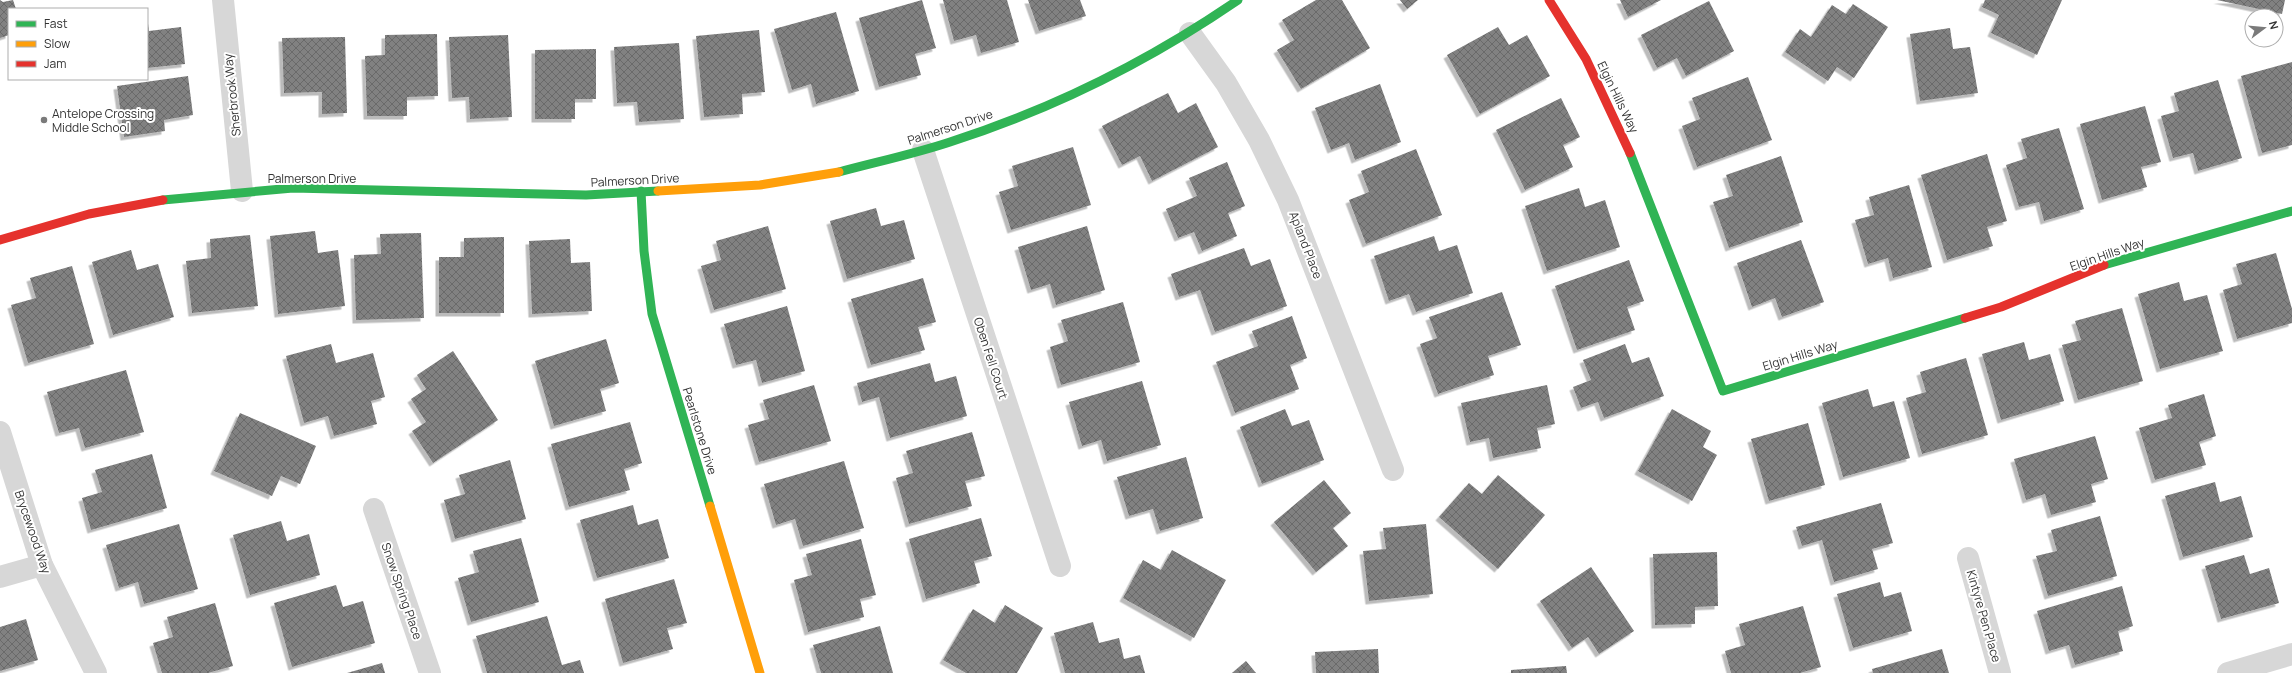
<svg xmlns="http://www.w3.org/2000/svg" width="2292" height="673" font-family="Manrope,sans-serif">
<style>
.building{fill:url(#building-cross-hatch);filter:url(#shadow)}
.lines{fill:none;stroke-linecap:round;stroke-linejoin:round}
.street{stroke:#d7d7d7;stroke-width:22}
.fast{stroke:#30b455;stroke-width:9}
.slow{stroke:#ff9f0a;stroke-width:9}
.jam{stroke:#e5322d;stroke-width:9}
.poi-dot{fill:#7a7a7a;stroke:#fff;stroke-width:1.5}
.labels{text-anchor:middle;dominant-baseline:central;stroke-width:4;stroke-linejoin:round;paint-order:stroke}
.street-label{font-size:12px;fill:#333;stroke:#fff}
.poi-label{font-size:12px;fill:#333;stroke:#fff;text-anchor:start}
</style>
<defs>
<pattern id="building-cross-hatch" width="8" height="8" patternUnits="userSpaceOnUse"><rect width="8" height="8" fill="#818181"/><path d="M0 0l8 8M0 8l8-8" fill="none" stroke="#6a6a6a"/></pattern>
<filter id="shadow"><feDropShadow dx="-3.5" dy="3.5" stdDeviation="0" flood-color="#0004"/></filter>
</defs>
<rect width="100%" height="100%" fill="#fff"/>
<g class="building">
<polygon points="0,0 3,2 13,0 16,9 9,9 9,35 0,38"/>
<polygon points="922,0 936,48 915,54 921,75 879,87 859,18"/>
<polygon points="943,0 1007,0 1019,42 981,53 976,35 954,41"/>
<polygon points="1028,0 1080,0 1086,16 1039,31"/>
<polygon points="1316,0 1342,0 1370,48 1301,89 1277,50 1294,40 1282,20"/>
<polygon points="1400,0 1418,0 1407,9"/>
<polygon points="1620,0 1661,0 1628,17"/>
<polygon points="1985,0 2062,0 2037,55 1991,33 1999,15 1982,7"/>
<polygon points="2217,0 2285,0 2282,14"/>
<polygon points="1709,1 1734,51 1686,76 1677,58 1657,68 1641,35"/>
<polygon points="1853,4 1888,27 1854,78 1837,67 1828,81 1785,52 1800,29 1811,37 1832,5 1846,14"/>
<polygon points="836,12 859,91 816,104 811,84 792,90 774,29"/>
<polygon points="147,16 149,31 181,27 185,64 147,68"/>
<polygon points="1498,27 1509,45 1527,35 1550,76 1480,114 1447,55"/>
<polygon points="1950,28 1953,49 1970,47 1978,93 1920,101 1910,34"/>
<polygon points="759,30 765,92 742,94 743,114 704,117 696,36"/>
<polygon points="437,34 438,96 407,97 407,116 367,116 365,56 385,55 385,35"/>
<polygon points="508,35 512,117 470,119 469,97 452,98 449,37"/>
<polygon points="345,37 347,113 322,114 322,92 284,93 282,38"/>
<polygon points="679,43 684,119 639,122 637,102 617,103 614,47"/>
<polygon points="596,49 596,99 575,99 575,119 535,119 535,50"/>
<polygon points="2292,62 2292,145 2262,153 2241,76"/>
<polygon points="188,76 193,115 164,120 165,131 124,137 117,86"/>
<polygon points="1748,77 1772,140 1697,167 1682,126 1700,119 1692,98"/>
<polygon points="2218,80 2242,158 2198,171 2193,153 2173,158 2161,116 2179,111 2174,93"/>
<polygon points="1380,84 1401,142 1355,160 1349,143 1331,150 1315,108"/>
<polygon points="1168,93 1178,113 1196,103 1218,147 1152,181 1140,156 1122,165 1102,126"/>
<polygon points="1561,98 1580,137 1563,145 1573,167 1525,190 1496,130"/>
<polygon points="2145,106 2161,162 2141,167 2147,187 2102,200 2080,124"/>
<polygon points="2059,128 2084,209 2044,221 2039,202 2019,207 2006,165 2027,158 2021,139"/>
<polygon points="1073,147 1091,205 1011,230 999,192 1018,186 1012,166"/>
<polygon points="1416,149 1442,215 1366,244 1349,200 1369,192 1361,171"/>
<polygon points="1987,154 2007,221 1987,227 1993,246 1947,260 1921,175"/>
<polygon points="1781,156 1803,222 1729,248 1713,202 1733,196 1726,175"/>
<polygon points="1227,162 1245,206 1228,213 1237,236 1202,251 1194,232 1178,238 1166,209 1197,196 1189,178"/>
<polygon points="1909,185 1932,267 1893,278 1888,258 1868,264 1855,220 1874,215 1869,197"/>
<polygon points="1579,188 1585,207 1605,200 1620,247 1547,271 1525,206"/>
<polygon points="876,208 881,226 904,220 915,259 847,279 830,221"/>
<polygon points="768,226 786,289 714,310 701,266 721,260 716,241"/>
<polygon points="1087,226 1105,290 1056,305 1050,284 1031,290 1018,247"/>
<polygon points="315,231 318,253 338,250 345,306 278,314 270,236"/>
<polygon points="421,233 424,318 356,320 354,255 381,254 380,234"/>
<polygon points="250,235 258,306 192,313 186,261 211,258 210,239"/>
<polygon points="1434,236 1439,251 1457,245 1473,293 1416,312 1409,294 1389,301 1374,256"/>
<polygon points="504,237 504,313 439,313 439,257 464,257 464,238"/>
<polygon points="570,239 571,263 590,262 592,311 532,314 529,241"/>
<polygon points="1801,240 1824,302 1782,317 1775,298 1752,307 1737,263"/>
<polygon points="1244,248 1251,266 1270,259 1287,306 1215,332 1200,290 1179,297 1171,274"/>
<polygon points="131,250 137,270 158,264 174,317 113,335 92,262"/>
<polygon points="2276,253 2292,309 2292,323 2237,339 2223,290 2242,284 2236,264"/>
<polygon points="1629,260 1644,301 1627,307 1635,330 1577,350 1555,286"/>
<polygon points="72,266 94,344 28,363 11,305 36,298 30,278"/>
<polygon points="923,278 936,322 918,327 925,350 871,365 851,299"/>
<polygon points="2179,282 2184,301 2207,295 2223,351 2160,369 2138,294"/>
<polygon points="1502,292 1521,345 1488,356 1494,375 1438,394 1420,344 1437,338 1429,317"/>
<polygon points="1123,302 1140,362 1061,385 1050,347 1068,341 1061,320"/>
<polygon points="787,306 805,371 762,383 756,360 736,365 724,324"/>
<polygon points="2122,308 2143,381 2078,400 2062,345 2081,340 2075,321"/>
<polygon points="1292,316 1307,358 1290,365 1299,389 1235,413 1216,362 1258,346 1252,331"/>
<polygon points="606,339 619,383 600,389 606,411 554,426 535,361"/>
<polygon points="2024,342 2029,360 2050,354 2064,401 2001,420 1982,354"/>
<polygon points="331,344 336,363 373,353 385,397 371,401 377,424 334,436 328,416 304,423 286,356"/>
<polygon points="1625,344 1632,363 1649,357 1664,396 1604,418 1598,402 1581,408 1573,387 1591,380 1583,360"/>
<polygon points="453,351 498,420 433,463 412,431 426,422 411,399 426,389 417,375"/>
<polygon points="1966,358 1988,435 1922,454 1906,398 1926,392 1920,372"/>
<polygon points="930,363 935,382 956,376 967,416 890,438 879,397 862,402 857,383"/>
<polygon points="126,370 144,432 85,448 79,428 59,433 47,392"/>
<polygon points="1142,381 1161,445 1107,461 1101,440 1082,446 1069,402"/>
<polygon points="814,385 831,441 759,462 748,425 769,419 763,400"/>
<polygon points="1547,385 1555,424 1537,428 1541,448 1493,458 1489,438 1470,442 1461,403"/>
<polygon points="1868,389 1873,407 1894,401 1910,458 1843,477 1822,403"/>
<polygon points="2204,394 2216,436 2199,442 2206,465 2155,480 2139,428 2172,418 2168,405"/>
<polygon points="1285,409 1292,426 1309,420 1324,460 1262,484 1240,427"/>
<polygon points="1672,409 1711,431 1703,447 1717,455 1692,501 1638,471"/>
<polygon points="240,413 316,446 300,484 281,476 272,496 214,471"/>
<polygon points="630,422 642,463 624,469 630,490 569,507 551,444"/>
<polygon points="1808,423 1825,485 1769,501 1751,439"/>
<polygon points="972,432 985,476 965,481 972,506 909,524 896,478 913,473 906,451"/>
<polygon points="2095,436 2108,479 2091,484 2096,502 2051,515 2045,494 2026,500 2014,459"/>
<polygon points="152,454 167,508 91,530 82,498 102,492 95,470"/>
<polygon points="1186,457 1203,518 1160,531 1153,509 1129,516 1117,477"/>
<polygon points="510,460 526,519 455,539 444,500 465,494 459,475"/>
<polygon points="844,461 864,528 803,546 795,519 776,525 764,484"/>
<polygon points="1498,475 1545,515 1498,569 1439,517 1469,483 1482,494"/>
<polygon points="1324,480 1351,513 1333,528 1348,546 1316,572 1274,522"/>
<polygon points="2215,482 2220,502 2241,496 2253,537 2183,557 2165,496"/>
<polygon points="1881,503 1893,543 1872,549 1878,569 1834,582 1822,540 1802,546 1796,527"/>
<polygon points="633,505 638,525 658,519 669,558 597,578 580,520"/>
<polygon points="2100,516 2117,576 2048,596 2036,556 2057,551 2051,530"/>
<polygon points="981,518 992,556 974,561 980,583 926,599 909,539"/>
<polygon points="281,521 287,541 309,534 320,575 250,595 233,535"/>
<polygon points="179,524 198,589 144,604 138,582 119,588 106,545"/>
<polygon points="1426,524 1433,594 1369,601 1363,551 1386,549 1383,528"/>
<polygon points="521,538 539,602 471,622 458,578 479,572 473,551"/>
<polygon points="861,539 876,595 860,599 864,617 808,632 794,580 812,575 806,554"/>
<polygon points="1172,550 1226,580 1194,638 1123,598 1143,560 1161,570"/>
<polygon points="1717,552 1718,606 1695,607 1695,624 1655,625 1653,554"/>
<polygon points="2244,555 2250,574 2269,568 2279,603 2221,619 2205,566"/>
<polygon points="1591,567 1634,631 1599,654 1588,637 1572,648 1540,601"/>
<polygon points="674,579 687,623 667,628 673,649 623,663 605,599"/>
<polygon points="1880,582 1884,597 1901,592 1912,631 1853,648 1837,594"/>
<polygon points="336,585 343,607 363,601 375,643 292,667 274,603"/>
<polygon points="2122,586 2133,626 2118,631 2123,651 2075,665 2069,645 2049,651 2037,611"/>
<polygon points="215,603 233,666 208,673 162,673 153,643 173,637 167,617"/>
<polygon points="1005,605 1043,628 1017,673 966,673 943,660 973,609 995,623"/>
<polygon points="1803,606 1821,667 1800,673 1731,673 1725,651 1745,645 1739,624"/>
<polygon points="547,616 562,665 580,660 584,673 487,673 476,636"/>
<polygon points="26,619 38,660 0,671 0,627"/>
<polygon points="1093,622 1099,643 1119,638 1124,659 1140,655 1145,673 1065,673 1054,633"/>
<polygon points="880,626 893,673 821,673 813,645"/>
<polygon points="1378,649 1379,673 1316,673 1315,652"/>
<polygon points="1942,649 1949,673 1873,673 1872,669"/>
<polygon points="1246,661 1256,673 1232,673"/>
<polygon points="382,663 385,673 347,673"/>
<polygon points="1566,666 1567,673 1511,673 1511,670"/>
</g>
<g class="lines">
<g class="street">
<polyline points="223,0 242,191"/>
<polyline points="1190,33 1226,83 1259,140 1288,200 1393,470"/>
<polyline points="923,150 1060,566"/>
<polyline points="0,432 42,565 96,673"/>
<polyline points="374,509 430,673"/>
<polyline points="1968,558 2000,673"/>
<polyline points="0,577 42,565"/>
<polyline points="2228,673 2292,654"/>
</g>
<g class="fast">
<polyline points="1630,153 1723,391 1965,318"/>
<path d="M839,172C876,162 914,154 950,142C1053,109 1149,61 1238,0"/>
<polyline points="641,191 644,251 652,314 710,506"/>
<polyline points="163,200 293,188 586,195 658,191"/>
<polyline points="2104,265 2292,211"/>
</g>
<g class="slow">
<polyline points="658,191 760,185 839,172"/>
<polyline points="710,506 760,673"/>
</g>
<g class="jam">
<polyline points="1549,0 1586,59 1630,153"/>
<polyline points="0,240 89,214 163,200"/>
<polyline points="1965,318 2001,307 2104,265"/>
</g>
</g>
<circle class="poi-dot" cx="44" cy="120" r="4"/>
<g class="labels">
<g class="street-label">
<text transform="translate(232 95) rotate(-96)">Sherbrook Way</text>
<text transform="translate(1618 97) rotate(64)">Elgin Hills Way</text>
<text transform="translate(950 127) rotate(-18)">Palmerson Drive</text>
<text x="312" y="178">Palmerson Drive</text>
<text transform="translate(635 180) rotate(-3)">Palmerson Drive</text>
<text transform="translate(1306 245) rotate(69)">Apland Place</text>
<text transform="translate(2107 254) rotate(-19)">Elgin Hills Way</text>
<text transform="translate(1800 355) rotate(-17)">Elgin Hills Way</text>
<text transform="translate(991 358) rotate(72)">Oben Fell Court</text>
<text transform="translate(700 431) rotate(73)">Pearlstone Drive</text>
<text transform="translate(33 532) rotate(71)">Brycewood Way</text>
<text transform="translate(402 591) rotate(71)">Snow Spring Place</text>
<text transform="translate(1984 616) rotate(74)">Kintyre Pen Place</text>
</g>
<g class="poi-label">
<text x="52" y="113">Antelope Crossing<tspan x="52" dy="14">Middle School</tspan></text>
</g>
</g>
<rect x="8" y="8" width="140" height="72" fill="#ffffff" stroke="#adadad"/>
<rect x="16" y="21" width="20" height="6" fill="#30b455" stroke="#adadad"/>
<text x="44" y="28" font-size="12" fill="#333333">Fast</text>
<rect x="16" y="41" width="20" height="6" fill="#ff9f0a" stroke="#adadad"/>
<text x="44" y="48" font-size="12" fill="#333333">Slow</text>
<rect x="16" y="61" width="20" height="6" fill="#e5322d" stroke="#adadad"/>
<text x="44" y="68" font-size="12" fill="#333333">Jam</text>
<g transform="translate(2264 28) rotate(74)"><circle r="19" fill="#ffffff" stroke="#adadad"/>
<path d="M0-3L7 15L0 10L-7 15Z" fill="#7a7a7a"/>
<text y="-6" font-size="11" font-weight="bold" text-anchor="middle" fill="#333333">N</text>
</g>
</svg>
